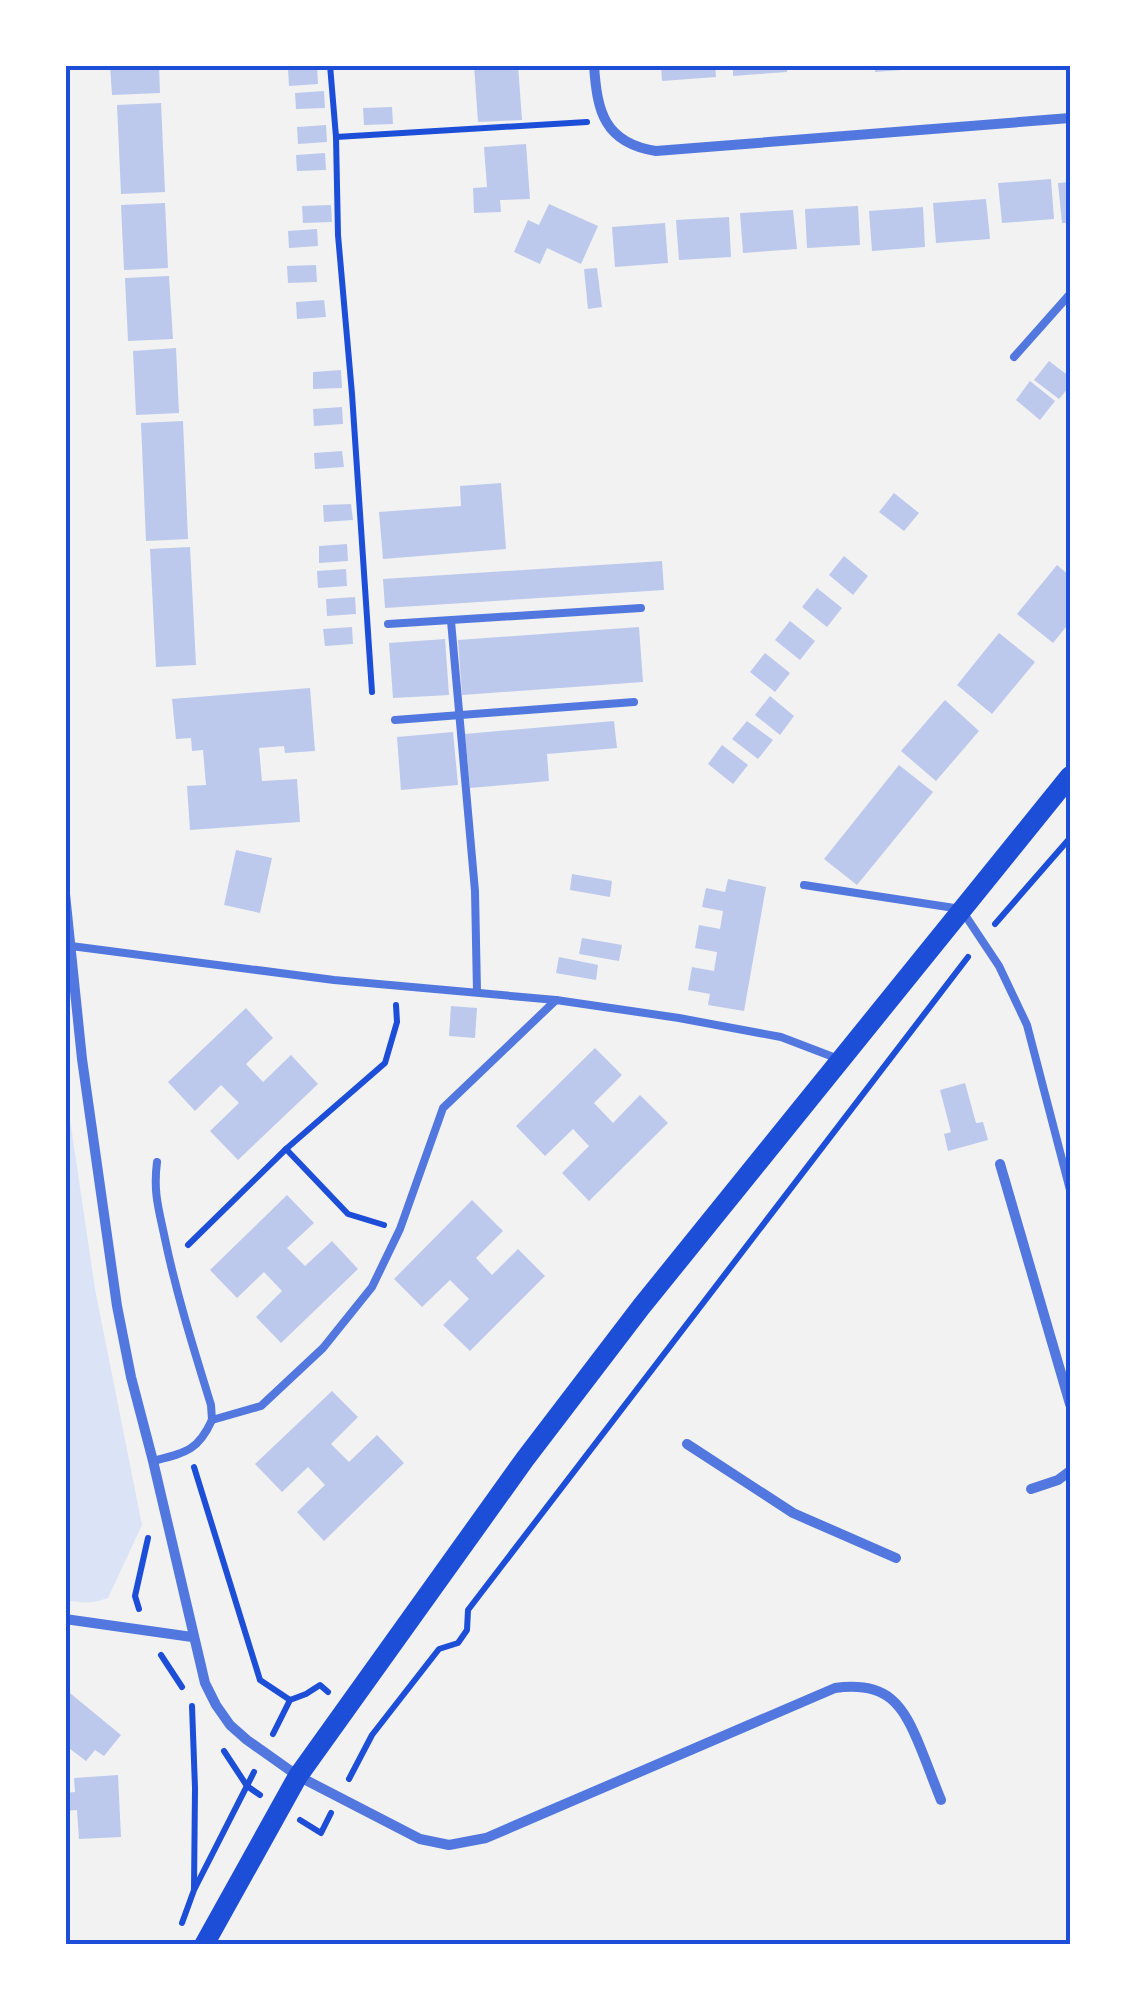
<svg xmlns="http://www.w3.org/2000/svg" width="1135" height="2010" font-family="'IBM Plex Serif',serif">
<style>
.green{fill:#dbe4f7}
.building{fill:#bdc9ec}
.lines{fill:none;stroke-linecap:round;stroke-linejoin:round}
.path{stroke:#1d4ed8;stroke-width:6}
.service{stroke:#5277de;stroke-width:8}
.minor{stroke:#5277de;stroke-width:10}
.secondary{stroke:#1d4ed8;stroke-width:20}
.neatline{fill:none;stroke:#1d4ed8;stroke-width:4}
</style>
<rect width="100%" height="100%" fill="#f2f2f2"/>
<path class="green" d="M65,1085L95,1289L142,1525L108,1598C92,1604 81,1603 65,1600Z"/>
<g class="building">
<polygon points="110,65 159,65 160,93 112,95"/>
<polygon points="474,65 518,65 522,120 478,122"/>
<polygon points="661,65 715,65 716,77 662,81"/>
<polygon points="733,65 787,65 787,72 733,76"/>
<polygon points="875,65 928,65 928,68 875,72"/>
<polygon points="317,67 318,84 289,86 288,69"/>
<polygon points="324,91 325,108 296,109 295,93"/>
<polygon points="161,103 165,192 121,194 117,105"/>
<polygon points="392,107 393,124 364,125 363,108"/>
<polygon points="326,125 327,142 298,144 297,127"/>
<polygon points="526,144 530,199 500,200 501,212 474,213 473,188 487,187 484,147"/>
<polygon points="325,153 326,170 297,171 296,155"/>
<polygon points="1051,179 1054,219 1002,223 998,183"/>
<polygon points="1070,182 1070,223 1062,223 1058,183"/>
<polygon points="986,199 990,239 936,243 933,203"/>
<polygon points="165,203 168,268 124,270 121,205"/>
<polygon points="549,204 598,226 581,264 547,248 540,264 514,252 528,220 539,225"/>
<polygon points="331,205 332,222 303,223 302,206"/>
<polygon points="858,206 860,245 807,248 805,209"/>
<polygon points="923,207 925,247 872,251 869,211"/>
<polygon points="793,210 797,249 743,253 740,213"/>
<polygon points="729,217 731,257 679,260 676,220"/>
<polygon points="665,223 668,263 615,267 612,227"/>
<polygon points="317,229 318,246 289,248 288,231"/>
<polygon points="316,265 317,282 288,283 287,266"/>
<polygon points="597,268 602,307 588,309 584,269"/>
<polygon points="169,276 173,339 128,341 125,278"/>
<polygon points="324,300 326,317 297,319 296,302"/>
<polygon points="176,348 179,413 136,415 133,351"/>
<polygon points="1049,361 1070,377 1070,386 1059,399 1034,380"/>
<polygon points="341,370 342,388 313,389 313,372"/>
<polygon points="1030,381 1055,401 1040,420 1016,400"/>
<polygon points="342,407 343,424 314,426 313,409"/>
<polygon points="183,421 188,539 146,541 141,423"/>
<polygon points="342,451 344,467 315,469 314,453"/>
<polygon points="501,483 506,549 383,559 379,512 461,506 460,486"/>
<polygon points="894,493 919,513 904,531 879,512"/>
<polygon points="351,504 353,520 324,522 323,505"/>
<polygon points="347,544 348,561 319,563 319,546"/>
<polygon points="190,547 196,665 156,667 150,549"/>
<polygon points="844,556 868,576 853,595 829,575"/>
<polygon points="662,561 664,590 385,608 383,579"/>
<polygon points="1057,565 1070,576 1070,622 1053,643 1017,614"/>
<polygon points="346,569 347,586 318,588 317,571"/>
<polygon points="817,588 842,608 827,627 802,607"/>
<polygon points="355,597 356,614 327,616 326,599"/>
<polygon points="790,621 815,641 800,660 775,640"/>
<polygon points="352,627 353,644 325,646 323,629"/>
<polygon points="639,627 643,682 462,695 458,640"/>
<polygon points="999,633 1035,662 992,714 957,685"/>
<polygon points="445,639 449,695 393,698 389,643"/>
<polygon points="765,653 790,673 775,692 750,672"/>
<polygon points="310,688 315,751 285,753 284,746 259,748 262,781 297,779 300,822 190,830 187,786 206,785 203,750 192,751 191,738 176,739 172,699"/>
<polygon points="770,696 794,716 780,735 755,715"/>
<polygon points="945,700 979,731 936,781 901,751"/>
<polygon points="614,721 617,748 547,754 549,781 470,788 465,734"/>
<polygon points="747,721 773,740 758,759 732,739"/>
<polygon points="453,732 458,785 401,790 397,737"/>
<polygon points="722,745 748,765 733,784 708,764"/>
<polygon points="899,765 933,792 857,885 824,859"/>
<polygon points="236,850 272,858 260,913 224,905"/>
<polygon points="572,874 612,881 610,897 570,890"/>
<polygon points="728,879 766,887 744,1011 708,1005 710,994 688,990 692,967 714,971 717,952 695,948 699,925 720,929 723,911 702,907 706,888 725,892"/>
<polygon points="582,938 622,945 619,961 579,954"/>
<polygon points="559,957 598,965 596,980 556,973"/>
<polygon points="451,1006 477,1008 475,1038 449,1036"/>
<polygon points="246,1008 273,1038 246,1064 263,1082 291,1055 318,1084 238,1160 210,1131 239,1103 221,1085 195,1111 168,1082"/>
<polygon points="595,1048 622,1075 594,1103 613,1123 640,1095 668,1123 589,1201 562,1173 589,1146 573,1129 545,1156 516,1126"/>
<polygon points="965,1083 976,1123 983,1122 988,1140 948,1151 944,1134 951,1132 940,1090"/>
<polygon points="287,1195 314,1223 287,1248 305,1266 332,1241 358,1269 281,1343 256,1317 282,1291 264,1272 237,1298 210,1270"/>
<polygon points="472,1200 503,1231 476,1258 492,1275 518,1249 545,1276 470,1351 443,1325 469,1299 450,1280 422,1307 394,1279"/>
<polygon points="332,1391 358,1417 331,1444 349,1462 377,1435 404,1463 324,1541 297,1512 325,1485 308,1467 282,1492 255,1464"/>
<polygon points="65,1689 121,1735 104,1756 95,1750 86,1761 65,1745"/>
<polygon points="118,1775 121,1837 79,1839 77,1810 65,1811 65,1793 75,1792 74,1778"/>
</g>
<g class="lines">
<g class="path">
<polyline points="330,65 336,137 587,122"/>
<polyline points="336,137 338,235 352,394 372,692"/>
<polyline points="995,924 1070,838"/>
<polyline points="286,1149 348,1214 384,1225"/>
<polyline points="188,1245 286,1149 385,1063 397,1022 396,1005"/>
<polyline points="194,1467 260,1680 290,1700"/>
<polyline points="139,1609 135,1596 148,1538"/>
<polyline points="161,1655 182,1687"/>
<polyline points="192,1706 195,1788 194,1889"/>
<polyline points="273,1734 290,1700 306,1694 320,1685 328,1692"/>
<polyline points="224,1751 247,1786 260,1795"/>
<polyline points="349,1779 372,1735 439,1649 458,1643 467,1630 468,1610 968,957"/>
<polyline points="300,1820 321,1833 331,1813"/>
<polyline points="182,1923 194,1890 254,1772"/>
</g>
<g class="service">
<polyline points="1014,357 1070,294"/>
<polyline points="451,621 475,891 477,992"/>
<polyline points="388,624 641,608"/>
<polyline points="395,720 634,702"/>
<polyline points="804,885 961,909 999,966 1027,1025 1070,1190"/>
<polyline points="71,946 334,980 556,1000"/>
<path d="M157,1162C153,1193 159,1210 165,1239C177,1296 194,1350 211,1405L212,1420"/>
<polyline points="212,1420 261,1406 323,1348 372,1287 400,1229 443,1108 556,1000 679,1018 781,1037 836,1058"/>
<path d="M153,1461C185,1453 198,1451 212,1420"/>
</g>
<g class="minor">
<path d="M594,65C597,111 604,143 656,151L1070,118"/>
<path d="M65,894L82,1059L117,1306L131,1377L153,1461L205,1683L216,1705L230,1725L247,1740L298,1776L420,1839L449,1845L486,1838L835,1688C888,1681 903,1704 921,1749C928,1766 934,1783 941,1800"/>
<polyline points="1000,1164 1070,1404"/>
<polyline points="687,1444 793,1513 896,1558"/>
<polyline points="1031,1489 1058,1480 1070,1471"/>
<polyline points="65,1619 192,1637"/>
</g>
<polyline class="secondary" points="204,1945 298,1776 525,1459 641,1307 1070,776"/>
</g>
<rect width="1135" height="2010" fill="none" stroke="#ffffff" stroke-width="135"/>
<rect x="68" y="68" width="1000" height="1874" class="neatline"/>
</svg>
